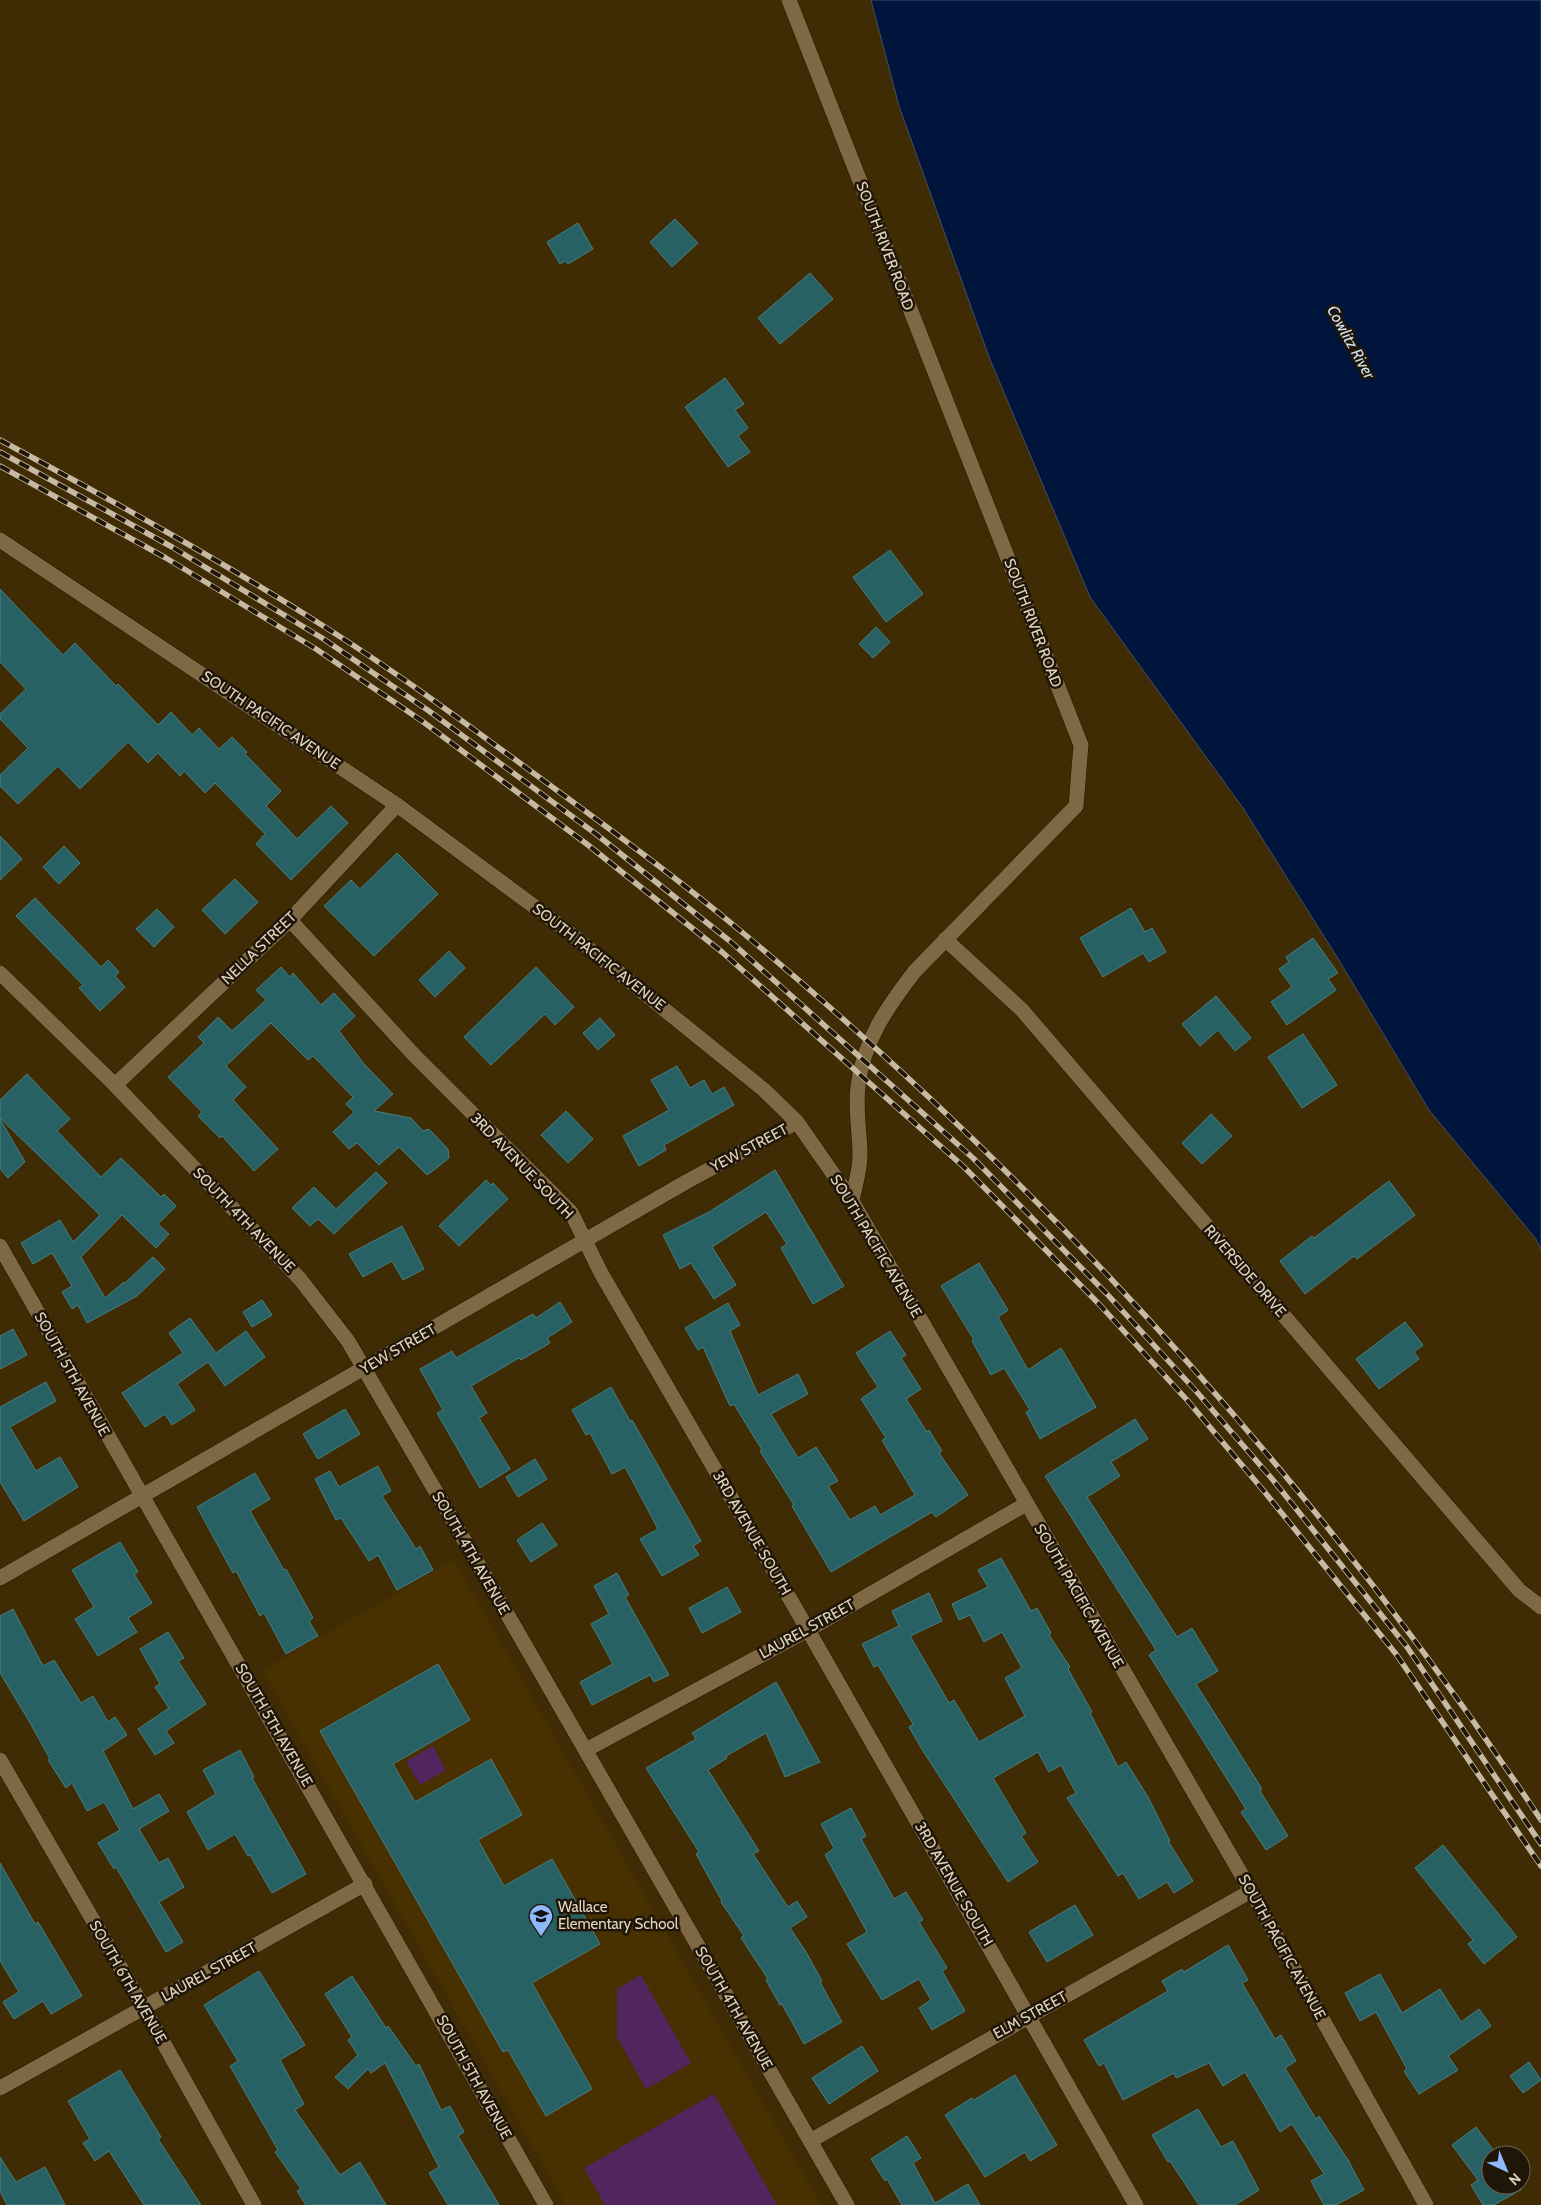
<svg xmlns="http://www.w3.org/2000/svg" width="1541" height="2205" font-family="Cabin,sans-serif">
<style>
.built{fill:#483000}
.green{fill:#52255e}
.water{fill:#00153c;stroke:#444f64}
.building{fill:#286164;stroke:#477f81}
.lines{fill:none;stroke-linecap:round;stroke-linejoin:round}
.minor-casing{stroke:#231400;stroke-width:16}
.minor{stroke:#7f6944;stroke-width:15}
.rail-casing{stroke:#c7baa3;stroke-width:5.5}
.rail{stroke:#1f1607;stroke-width:4;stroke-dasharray:11;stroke-linecap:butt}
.labels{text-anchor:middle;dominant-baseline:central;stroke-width:5;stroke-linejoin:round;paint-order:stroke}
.street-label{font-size:15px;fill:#e1d5c1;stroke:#1f1607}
.poi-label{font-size:15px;fill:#e1d5c1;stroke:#1f1607;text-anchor:start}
.water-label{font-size:16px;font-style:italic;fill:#d2e0f5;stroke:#1f1607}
</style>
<rect width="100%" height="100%" fill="#3f2b04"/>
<polygon class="built" points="454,1560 821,2205 566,2205 262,1670"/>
<g class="green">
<polygon points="433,1746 446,1770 420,1785 406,1761"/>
<polygon points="641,1975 691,2063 646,2089 617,2037 617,1989"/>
<polygon points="714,2094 777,2205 605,2205 584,2168"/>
</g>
<polygon class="water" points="871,0 1541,0 1541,1250 1536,1239 1429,1110 1337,957 1243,808 1090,597 989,357 899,106"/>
<g class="building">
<polygon points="675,219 698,243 672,267 650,242"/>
<polygon points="578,223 593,249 568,264 565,261 560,264 547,242"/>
<polygon points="810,273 833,299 780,344 758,318"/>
<polygon points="725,378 744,404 735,410 748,428 738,436 750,452 728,467 685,407"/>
<polygon points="890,550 923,594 886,622 853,577"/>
<polygon points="0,589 63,655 75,643 116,686 118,684 158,725 171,712 192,735 199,728 219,749 232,737 247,752 245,754 281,791 266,806 297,839 331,806 348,823 291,880 256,844 265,834 215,783 205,793 184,771 180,776 158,753 148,763 128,742 80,789 58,766 18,804 0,786 0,775 28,748 0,719 0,714 26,689 0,662"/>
<polygon points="876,627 890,642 873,658 859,644"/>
<polygon points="0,836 22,859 0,880"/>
<polygon points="64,846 80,863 59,884 43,867"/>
<polygon points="397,853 438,894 374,956 324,906 351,880 360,889"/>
<polygon points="235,879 258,902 225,934 202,910"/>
<polygon points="35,898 101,967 108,960 119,972 115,976 125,987 100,1011 79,988 83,985 16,916"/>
<polygon points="1131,908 1145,932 1152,928 1166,952 1149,962 1143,953 1103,977 1080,938"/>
<polygon points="157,909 174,927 154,947 136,929"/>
<polygon points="1313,938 1338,973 1328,979 1336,990 1287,1025 1271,1002 1292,987 1279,969 1289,962 1286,957"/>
<polygon points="449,951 465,968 435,997 419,980"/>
<polygon points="281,967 290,977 293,973 321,1005 334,993 355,1016 339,1031 364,1064 393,1094 374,1111 411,1118 423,1131 429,1129 448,1149 449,1158 434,1170 427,1175 399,1147 379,1165 357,1143 349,1149 333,1132 354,1112 346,1104 353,1097 313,1056 308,1060 271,1023 226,1066 246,1087 233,1100 278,1149 254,1171 222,1136 220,1138 198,1116 202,1112 168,1077 204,1043 198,1037 218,1017 232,1031 266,1000 256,990"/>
<polygon points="536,967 574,1007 555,1025 545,1014 491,1065 464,1037"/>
<polygon points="1216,996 1251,1038 1235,1051 1218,1030 1200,1046 1182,1024"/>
<polygon points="600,1018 615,1035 598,1050 583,1033"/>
<polygon points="1303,1034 1337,1085 1302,1108 1268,1057"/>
<polygon points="677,1066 690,1088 704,1080 712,1094 724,1087 734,1105 664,1145 666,1150 639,1166 623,1136 669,1110 651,1080"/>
<polygon points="27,1074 70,1119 57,1131 101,1177 121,1158 161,1197 164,1194 176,1206 158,1224 169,1234 156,1248 122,1215 81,1257 105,1298 124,1282 125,1283 153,1257 165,1269 137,1296 87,1323 78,1305 72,1309 62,1292 72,1286 52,1253 33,1264 21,1243 60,1220 73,1242 100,1215 0,1118 0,1100"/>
<polygon points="566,1111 593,1139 568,1163 541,1135"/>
<polygon points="1211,1114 1232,1136 1202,1164 1182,1143"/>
<polygon points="0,1119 25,1162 8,1178 0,1169"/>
<polygon points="775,1170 844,1286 813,1304 781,1248 787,1244 766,1212 712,1247 736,1285 714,1299 691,1263 680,1269 663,1235 709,1212"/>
<polygon points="376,1172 387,1183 334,1234 318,1219 310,1226 292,1208 314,1187 336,1209"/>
<polygon points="486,1180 491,1185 493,1183 508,1199 459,1246 439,1226"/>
<polygon points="1389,1181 1415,1215 1357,1259 1354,1256 1305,1294 1280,1261 1312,1236 1314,1238"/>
<polygon points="402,1226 424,1269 403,1280 392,1261 363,1277 349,1254"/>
<polygon points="979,1263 1008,1310 998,1317 1028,1370 1061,1348 1096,1407 1040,1439 1026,1412 1030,1410 1004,1368 991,1375 972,1341 974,1340 941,1286"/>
<polygon points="262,1300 272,1315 252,1327 243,1312"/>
<polygon points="560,1302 572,1322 547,1338 550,1343 521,1360 519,1358 471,1386 487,1413 479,1418 510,1469 480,1488 437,1413 443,1410 420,1369 452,1351 456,1358 533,1314 536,1318"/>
<polygon points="728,1303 740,1325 730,1331 758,1395 798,1374 808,1394 771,1414 798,1458 816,1447 838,1481 828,1486 850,1520 875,1506 880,1515 915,1495 882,1440 886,1438 861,1399 878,1387 856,1353 890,1331 906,1355 901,1358 921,1389 906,1399 927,1432 929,1430 942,1451 939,1453 968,1495 936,1517 932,1512 831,1572 792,1506 794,1505 760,1451 762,1450 734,1404 730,1406 703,1347 698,1350 685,1328"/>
<polygon points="190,1318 216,1353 246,1331 265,1357 225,1386 208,1362 177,1384 195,1410 172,1425 165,1414 145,1427 122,1393 183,1353 169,1333"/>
<polygon points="1405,1322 1423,1345 1414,1352 1419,1359 1379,1389 1356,1359"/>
<polygon points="13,1329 27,1355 0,1369 0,1336"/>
<polygon points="46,1382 56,1401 10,1427 36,1471 60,1457 78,1487 24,1521 0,1482 0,1407"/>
<polygon points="611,1387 630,1421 632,1420 701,1541 693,1546 699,1555 662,1576 640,1539 658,1529 625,1467 612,1474 590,1433 586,1435 572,1410"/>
<polygon points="345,1409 360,1434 318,1459 303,1434"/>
<polygon points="1135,1419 1148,1439 1111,1462 1120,1476 1087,1497 1177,1637 1192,1628 1218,1671 1196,1684 1262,1789 1260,1791 1288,1836 1266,1850 1241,1812 1246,1809 1149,1655 1156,1650 1045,1476"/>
<polygon points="535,1459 547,1479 518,1497 506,1477"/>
<polygon points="378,1466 391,1491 382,1496 416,1549 420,1546 433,1570 397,1590 378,1555 369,1561 341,1518 336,1520 315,1479 330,1471 339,1487"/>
<polygon points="255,1473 270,1499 250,1511 284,1570 286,1569 313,1618 309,1621 318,1636 286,1654 264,1613 260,1616 236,1571 233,1573 197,1507"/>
<polygon points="542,1523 557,1545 531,1562 517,1540"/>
<polygon points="120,1542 138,1572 134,1574 152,1603 128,1618 137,1632 98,1656 75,1619 94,1607 72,1570"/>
<polygon points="1001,1558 1031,1611 1037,1608 1051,1633 1049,1635 1070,1667 1068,1669 1092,1712 1090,1713 1118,1767 1126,1762 1148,1797 1170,1841 1168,1841 1193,1881 1174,1893 1167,1882 1139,1899 1123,1873 1118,1876 1067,1798 1076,1793 1061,1765 1049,1772 1038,1752 993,1778 1026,1833 1021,1836 1038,1862 1008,1882 923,1751 909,1727 913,1724 878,1665 874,1667 862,1644 899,1626 892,1611 929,1593 942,1621 910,1636 949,1703 954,1700 979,1742 1025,1716 1005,1678 1022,1668 1002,1632 984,1642 970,1615 959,1620 952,1604 988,1587 978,1570"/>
<polygon points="617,1573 629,1595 625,1597 669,1675 654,1682 650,1675 592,1705 580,1682 613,1664 591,1624 609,1614 594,1586"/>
<polygon points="727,1587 741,1612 702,1633 689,1608"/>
<polygon points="13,1609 43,1666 54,1660 81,1703 93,1696 108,1722 115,1717 127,1735 103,1751 133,1809 159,1794 169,1811 139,1829 159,1863 168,1858 184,1887 159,1902 183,1942 166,1952 116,1867 114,1869 98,1843 120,1830 104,1802 87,1811 72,1783 66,1788 48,1760 50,1759 29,1721 0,1673 0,1616"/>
<polygon points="168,1632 184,1658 178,1661 206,1704 166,1731 174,1743 155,1755 138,1729 169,1708 155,1687 160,1684 140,1649"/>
<polygon points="438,1664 470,1720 393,1764 415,1802 491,1759 522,1815 478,1840 504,1886 552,1859 600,1944 532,1983 592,2089 546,2116 508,2050 503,2052 320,1731"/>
<polygon points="776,1682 820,1762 785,1777 766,1733 726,1756 727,1758 708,1770 759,1851 753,1854 788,1907 797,1901 807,1917 790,1928 806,1952 822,1981 820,1982 842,2022 804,2044 782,2004 780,2005 766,1980 768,1979 741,1938 744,1936 721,1902 722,1901 696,1854 699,1852 646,1768 696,1739 692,1733"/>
<polygon points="240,1750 254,1777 252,1778 306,1874 272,1893 250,1855 248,1856 235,1834 208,1850 187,1812 216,1794 203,1770"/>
<polygon points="851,1808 866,1836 861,1839 894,1899 906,1892 923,1920 919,1922 947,1968 942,1971 965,2011 932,2030 919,2008 931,2000 919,1979 882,2000 847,1944 867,1932 825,1855 834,1848 821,1824"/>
<polygon points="1443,1845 1517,1937 1484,1964 1468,1944 1473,1940 1415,1868"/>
<polygon points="0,1863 35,1924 38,1922 82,1996 51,2014 43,2001 14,2019 3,2002 19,1992 0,1961"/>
<polygon points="1075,1905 1093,1935 1047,1962 1029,1932"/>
<polygon points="1228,1945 1248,1980 1242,1983 1275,2039 1281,2035 1296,2061 1285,2068 1316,2119 1319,2116 1348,2160 1364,2190 1336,2205 1324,2205 1311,2181 1324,2174 1292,2124 1280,2132 1245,2072 1223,2086 1209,2063 1176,2078 1174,2073 1123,2100 1104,2063 1099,2066 1084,2040 1168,1991 1162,1981 1182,1969 1184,1972"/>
<polygon points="259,1971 305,2045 280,2060 304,2104 295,2110 340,2175 360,2162 386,2205 306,2205 297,2191 301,2189 275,2152 278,2150 230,2066 238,2061 204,2005"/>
<polygon points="1380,1974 1402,2013 1440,1989 1461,2022 1479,2009 1491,2026 1448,2056 1458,2070 1419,2094 1404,2071 1407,2069 1376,2012 1360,2021 1345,1993"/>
<polygon points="352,1976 386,2028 388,2026 416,2066 419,2064 441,2110 450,2106 464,2132 458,2136 499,2205 448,2205 429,2173 439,2167 385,2063 371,2073 368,2069 348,2089 335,2077 358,2055 348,2040 352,2037 325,1994"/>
<polygon points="862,2046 878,2071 829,2104 812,2078"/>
<polygon points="1529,2062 1541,2080 1523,2093 1510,2076"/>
<polygon points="120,2070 161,2137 158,2139 201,2205 144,2205 109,2151 95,2161 83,2143 90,2139 68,2101"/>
<polygon points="1015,2075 1057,2145 1030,2161 1025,2152 985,2177 945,2115 972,2098 974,2100"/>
<polygon points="1198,2109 1221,2147 1233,2141 1259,2190 1235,2205 1199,2205 1170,2161 1168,2162 1152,2135"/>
<polygon points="1476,2127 1497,2155 1491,2155 1491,2185 1519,2185 1522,2189 1494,2205 1483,2205 1471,2185 1478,2180 1452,2145"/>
<polygon points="907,2136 921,2158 913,2163 935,2203 968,2184 980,2205 902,2205 887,2179 885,2181 871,2159"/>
<polygon points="0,2157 16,2182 45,2167 65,2205 7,2205 0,2191"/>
</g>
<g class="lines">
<g class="minor-casing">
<g id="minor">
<path d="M789,0L1081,745L1076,806L915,971C888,1006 863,1041 858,1086C855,1109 860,1133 860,1155C860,1170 855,1186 852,1201"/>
<polyline points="0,540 397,805 566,930 764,1090 797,1122 852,1201 1251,1891 1426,2205"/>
<polyline points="290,920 414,1055 571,1212 601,1273 808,1630 1136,2205"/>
<polyline points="945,939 1022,1010 1519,1590 1541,1607"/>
<polyline points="0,973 115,1085 300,1279 348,1341 491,1586 847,2205"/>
<polyline points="115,1085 290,920 397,805"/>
<polyline points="0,1246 546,2205"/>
<polyline points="0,1578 686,1182 797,1122"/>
<polyline points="586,1750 808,1630 1026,1504"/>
<polyline points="0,1760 144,2008 254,2205"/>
<polyline points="0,2088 365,1884"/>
<polyline points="810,2141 1251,1891"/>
</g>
</g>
<use href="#minor" class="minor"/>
<g class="rail-casing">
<g id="rail">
<path d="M0,440C111,500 222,561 328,629C393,670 455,716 517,761C593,817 670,872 743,933C1050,1189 1320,1487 1541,1820"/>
<polyline points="0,452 172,547 322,638 429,711 596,834 731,942 973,1158 1107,1294 1196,1391 1273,1480 1407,1647 1541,1844"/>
<polyline points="0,466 166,558 316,649 422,721 588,845 722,952 964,1167 1098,1303 1187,1400 1263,1490 1396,1654 1541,1866"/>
</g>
</g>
<use href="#rail" class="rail"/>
</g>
<defs>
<g id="school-pin" transform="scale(1.25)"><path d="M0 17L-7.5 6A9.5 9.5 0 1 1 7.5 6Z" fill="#8db9fc" stroke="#1f1607"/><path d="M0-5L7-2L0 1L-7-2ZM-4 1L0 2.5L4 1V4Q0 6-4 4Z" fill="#111"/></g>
</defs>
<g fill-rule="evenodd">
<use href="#school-pin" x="541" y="1916"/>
</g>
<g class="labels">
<g class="street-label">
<text transform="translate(885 246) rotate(69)">SOUTH RIVER ROAD</text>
<text transform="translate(1033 623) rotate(69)">SOUTH RIVER ROAD</text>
<text transform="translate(271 720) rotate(34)">SOUTH PACIFIC AVENUE</text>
<text transform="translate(259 948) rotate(-44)">NELLA STREET</text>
<text transform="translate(599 957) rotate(38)">SOUTH PACIFIC AVENUE</text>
<text transform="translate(749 1148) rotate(-28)">YEW STREET</text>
<text transform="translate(522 1166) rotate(46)">3RD AVENUE SOUTH</text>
<text transform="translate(244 1220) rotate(46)">SOUTH 4TH AVENUE</text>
<text transform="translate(876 1246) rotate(59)">SOUTH PACIFIC AVENUE</text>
<text transform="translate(1245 1271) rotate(49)">RIVERSIDE DRIVE</text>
<text transform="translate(398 1349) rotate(-30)">YEW STREET</text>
<text transform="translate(72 1374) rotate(61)">SOUTH 5TH AVENUE</text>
<text transform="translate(752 1533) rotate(60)">3RD AVENUE SOUTH</text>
<text transform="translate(471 1553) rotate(60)">SOUTH 4TH AVENUE</text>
<text transform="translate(1079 1596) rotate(60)">SOUTH PACIFIC AVENUE</text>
<text transform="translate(807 1629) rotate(-29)">LAUREL STREET</text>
<text transform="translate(274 1725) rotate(60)">SOUTH 5TH AVENUE</text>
<text transform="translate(954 1884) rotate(60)">3RD AVENUE SOUTH</text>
<text transform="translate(1282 1947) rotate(61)">SOUTH PACIFIC AVENUE</text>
<text transform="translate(209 1972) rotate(-29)">LAUREL STREET</text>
<text transform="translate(128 1982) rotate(60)">SOUTH 6TH AVENUE</text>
<text transform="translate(734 2008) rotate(60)">SOUTH 4TH AVENUE</text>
<text transform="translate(1030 2015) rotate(-29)">ELM STREET</text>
<text transform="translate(474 2077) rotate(61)">SOUTH 5TH AVENUE</text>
</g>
<g class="poi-label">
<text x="558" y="1907">Wallace<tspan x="558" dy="17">Elementary School</tspan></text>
</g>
<g class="water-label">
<text transform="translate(1351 342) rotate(61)">Cowlitz River</text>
</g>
</g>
<g transform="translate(1506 2170) rotate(136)"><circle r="24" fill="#1f1607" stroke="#6d6251"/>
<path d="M0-4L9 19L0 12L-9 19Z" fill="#8db9fc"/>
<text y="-8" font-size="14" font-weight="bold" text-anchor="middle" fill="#e1d5c1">N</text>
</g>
</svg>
